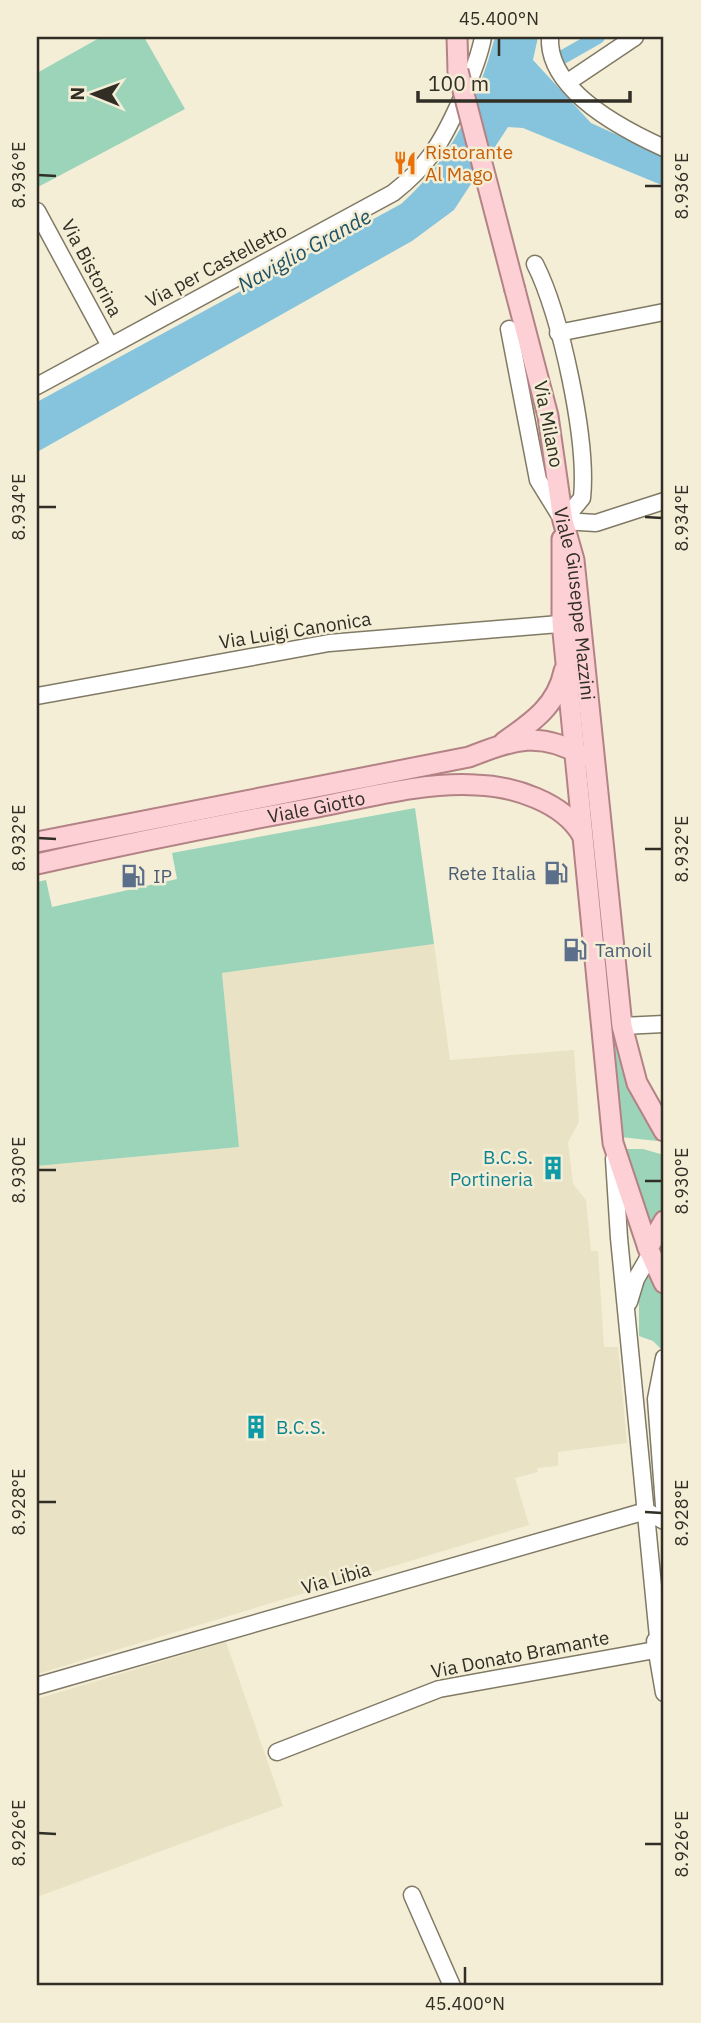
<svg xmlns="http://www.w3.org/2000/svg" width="701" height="2023" font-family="'IBM Plex Sans',sans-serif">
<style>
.built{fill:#eae2c4}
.green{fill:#9bd4b9}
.water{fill:#85c4dc}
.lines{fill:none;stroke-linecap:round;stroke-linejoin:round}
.canal{stroke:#85c4dc;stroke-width:14}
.minor-casing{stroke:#807a65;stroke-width:19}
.major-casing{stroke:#b38285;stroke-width:23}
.minor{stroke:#fff;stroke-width:16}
.major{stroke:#fcd0d5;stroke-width:19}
.major-bridge-casing{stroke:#b38285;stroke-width:23;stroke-linecap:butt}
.major-bridge{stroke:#fcd0d5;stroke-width:19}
.ticks{fill:none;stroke:#302e25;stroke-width:2.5}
.labels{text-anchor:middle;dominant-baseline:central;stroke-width:5;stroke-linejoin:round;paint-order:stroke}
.food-label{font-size:19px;fill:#c56008;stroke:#f4eed7;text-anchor:start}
.street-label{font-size:19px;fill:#302e25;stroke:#f4eed7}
.service-label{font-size:19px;fill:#4e5e75;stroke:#f4eed7;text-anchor:start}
.culture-label{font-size:19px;fill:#0d838f;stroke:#f4eed7;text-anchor:end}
.water-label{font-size:21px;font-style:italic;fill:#205365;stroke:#f4eed7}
.neatline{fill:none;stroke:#302e25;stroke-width:2.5}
.ticks-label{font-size:18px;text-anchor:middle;fill:#302e25}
</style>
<rect width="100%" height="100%" fill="#f4eed7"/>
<g class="built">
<polygon points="434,944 450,1060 574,1050 579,1122 568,1142 573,1184 586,1200 591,1251 598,1251 604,1347 618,1347 627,1443 558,1452 558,1466 537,1468 538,1472 515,1478 529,1525 37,1674 37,1166 239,1147 222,973"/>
<polygon points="226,1642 283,1806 37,1897 37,1699"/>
</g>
<g class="green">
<polygon points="101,37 144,37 185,109 38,187 37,73"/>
<polygon points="415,808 434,944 222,973 239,1147 37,1166 37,882 46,880 52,907 177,879 172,853"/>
<polygon points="612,1025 635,1101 659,1139 657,1141 621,1137"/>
<polygon points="625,1149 643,1149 664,1155 664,1213 648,1228"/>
<polygon points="649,1268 664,1297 664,1346 661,1349 653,1341 639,1336 639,1287"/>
</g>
<path class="water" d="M495,37H538L533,60L591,123L664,156V186L523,128L508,127L454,210L412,241L37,452V402L401,204C453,158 477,102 495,37Z"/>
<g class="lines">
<polyline class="canal" points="561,58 598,37"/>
<g class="minor-casing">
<g id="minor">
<path d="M550,37C547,90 622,129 664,148"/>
<polyline points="568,82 635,37"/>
<polyline points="37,211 110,346"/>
<path d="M535,264C561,315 588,441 582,498L563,521"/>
<polyline points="509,329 538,480 562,519"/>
<polyline points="558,333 664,312"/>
<path d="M37,386L393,193C407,182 420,170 431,155C449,131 478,66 483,37"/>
<polyline points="563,521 596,523 664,501"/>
<polyline points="37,696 329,643 571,623"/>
<polyline points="622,1026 664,1024"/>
<polyline points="614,1159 619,1238 658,1637"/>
<polyline points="629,1302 636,1279 651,1253"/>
<polyline points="664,1358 656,1399 664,1506"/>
<polyline points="655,1641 664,1693"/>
<polyline points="37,1686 646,1511 664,1521"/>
<polyline points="277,1752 439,1689 655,1650"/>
<polyline points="412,1895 452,1986"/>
</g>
</g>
<g class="major-casing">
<g id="major">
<polyline points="457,37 458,71"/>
<path id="s1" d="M515,290L548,416L563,521L574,560L622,1026L637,1083L664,1131"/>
<polyline points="562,539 562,622 613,1143 648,1248"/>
<path d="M504,742C531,723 557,706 564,671"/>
<path d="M37,842L469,757C513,740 540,730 583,756"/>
<path id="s2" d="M37,864C130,843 224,824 318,807C369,797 424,782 476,785C513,786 563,802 582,835"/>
<polyline points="664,1221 648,1248 664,1283"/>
</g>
</g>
<use href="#minor" class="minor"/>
<use href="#major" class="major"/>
<g class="major-bridge-casing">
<polyline id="major-bridge" points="458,71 515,290"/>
</g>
<use href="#major-bridge" class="major-bridge"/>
</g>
<path class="ticks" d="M499,56V38M38,175L56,176M645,186H662M38,507H56M645,517L662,518M38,838L56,839M645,849H662M38,1170H56M645,1181H662M38,1502H56M645,1512L662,1513M38,1833L56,1834M645,1844H662M465,1984V1967"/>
<defs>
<g id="restaurant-bare" transform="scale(1.89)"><path d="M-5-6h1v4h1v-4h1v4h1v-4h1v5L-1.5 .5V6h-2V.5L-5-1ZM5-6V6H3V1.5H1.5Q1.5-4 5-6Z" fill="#e8710a" stroke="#f4eed7" stroke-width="2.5" paint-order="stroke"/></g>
<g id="fuel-bare" transform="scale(1.89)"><path d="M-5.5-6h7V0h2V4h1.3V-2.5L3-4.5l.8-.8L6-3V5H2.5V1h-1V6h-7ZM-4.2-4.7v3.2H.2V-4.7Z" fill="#5c6f8a" stroke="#f4eed7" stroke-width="2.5" paint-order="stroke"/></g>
<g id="building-bare" transform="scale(1.89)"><path d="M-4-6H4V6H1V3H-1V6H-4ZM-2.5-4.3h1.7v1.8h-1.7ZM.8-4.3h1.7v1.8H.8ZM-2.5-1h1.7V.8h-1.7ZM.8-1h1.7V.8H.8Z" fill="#0f9aa8" stroke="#f4eed7" stroke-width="2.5" paint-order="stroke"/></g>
</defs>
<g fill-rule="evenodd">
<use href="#restaurant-bare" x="405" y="163"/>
<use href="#fuel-bare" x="556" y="873"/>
<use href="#fuel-bare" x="133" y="876"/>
<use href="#fuel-bare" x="575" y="950"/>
<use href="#building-bare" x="553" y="1168"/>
<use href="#building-bare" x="256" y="1427"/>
</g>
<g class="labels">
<g class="food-label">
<text x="425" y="152">Ristorante<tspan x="425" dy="22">Al Mago</tspan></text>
</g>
<g class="street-label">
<text transform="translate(216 265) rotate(-28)">Via per Castelletto</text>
<text transform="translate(92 268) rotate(62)">Via Bistorina</text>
<text transform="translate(549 424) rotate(79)">Via Milano</text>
<text stroke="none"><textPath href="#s1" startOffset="320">Viale Giuseppe Mazzini</textPath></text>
<text transform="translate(295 630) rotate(-9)">Via Luigi Canonica</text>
<text stroke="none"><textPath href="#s2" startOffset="285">Viale Giotto</textPath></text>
<text transform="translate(336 1578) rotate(-16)">Via Libia</text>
<text transform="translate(520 1654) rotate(-11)">Via Donato Bramante</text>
</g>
<g class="service-label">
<text x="536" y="873" text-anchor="end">Rete Italia</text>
<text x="153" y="876">IP</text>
<text x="595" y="950">Tamoil</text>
</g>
<g class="culture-label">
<text x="533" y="1157">B.C.S.<tspan x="533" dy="22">Portineria</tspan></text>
<text x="276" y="1427" text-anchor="start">B.C.S.</text>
</g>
<g class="water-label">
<text transform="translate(304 250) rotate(-29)">Naviglio Grande</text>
</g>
</g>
<rect width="701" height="2023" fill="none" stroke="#f4eed7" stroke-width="77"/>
<g transform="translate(94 94) rotate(271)" stroke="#f4eed7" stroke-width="5" paint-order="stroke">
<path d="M0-5L12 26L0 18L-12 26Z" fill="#302e25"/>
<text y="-10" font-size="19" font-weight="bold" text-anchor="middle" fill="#302e25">N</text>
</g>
<path d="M418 91v10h212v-10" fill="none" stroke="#302e25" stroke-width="3.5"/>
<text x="428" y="91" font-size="21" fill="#302e25" stroke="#f4eed7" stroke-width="5" paint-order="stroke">100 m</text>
<rect x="38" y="38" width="624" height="1946" class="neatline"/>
<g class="ticks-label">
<text x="499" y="25">45.400°N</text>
<text transform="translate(19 175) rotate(-90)" y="6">8.936°E</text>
<text transform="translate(682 186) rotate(-90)" y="6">8.936°E</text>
<text transform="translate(19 507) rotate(-90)" y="6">8.934°E</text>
<text transform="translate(682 518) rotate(-90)" y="6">8.934°E</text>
<text transform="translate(19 838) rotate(-90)" y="6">8.932°E</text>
<text transform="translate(682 849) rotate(-90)" y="6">8.932°E</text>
<text transform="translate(19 1170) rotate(-90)" y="6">8.930°E</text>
<text transform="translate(682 1181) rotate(-90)" y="6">8.930°E</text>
<text transform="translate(19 1502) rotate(-90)" y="6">8.928°E</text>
<text transform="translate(682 1513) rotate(-90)" y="6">8.928°E</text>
<text transform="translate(19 1833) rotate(-90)" y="6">8.926°E</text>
<text transform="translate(682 1844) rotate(-90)" y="6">8.926°E</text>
<text x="465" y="2010">45.400°N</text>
</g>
</svg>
